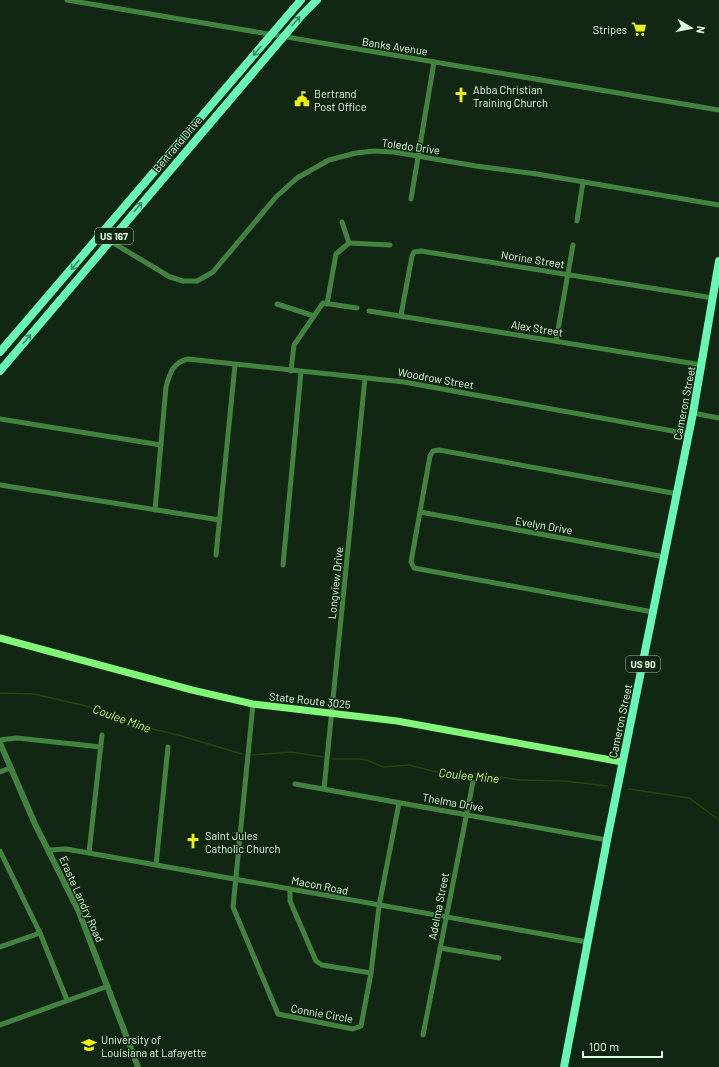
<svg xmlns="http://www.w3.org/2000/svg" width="719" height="1067" font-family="Barlow,sans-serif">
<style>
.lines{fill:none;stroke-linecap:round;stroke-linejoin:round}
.stream{stroke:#27440e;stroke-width:1.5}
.minor{stroke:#438340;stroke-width:5}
.tertiary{stroke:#438340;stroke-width:6}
.secondary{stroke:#80f777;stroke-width:7}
.primary{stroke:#68f6b4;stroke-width:8}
.oneway{stroke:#3d8e64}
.labels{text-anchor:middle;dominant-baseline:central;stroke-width:3;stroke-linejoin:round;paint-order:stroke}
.shield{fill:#122713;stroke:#9ebd9f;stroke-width:1}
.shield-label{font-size:10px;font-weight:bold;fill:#dafddb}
.poi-label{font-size:11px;fill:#dafddb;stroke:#122713;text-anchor:start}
.street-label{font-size:11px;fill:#dafddb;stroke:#122713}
.water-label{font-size:12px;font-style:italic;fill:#c4f66f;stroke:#122713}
</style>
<rect width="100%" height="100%" fill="#122713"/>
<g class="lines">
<g class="stream">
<polyline points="0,693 34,694 86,706 140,726 178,735 242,754"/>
<polyline points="252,755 292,752 323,757"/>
<polyline points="333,759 357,759 367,760 383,767 409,765 441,773 480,774 520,780 565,781 607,786"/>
<polyline points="629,789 689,798 719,820"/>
</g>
<g class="minor">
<polyline points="67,0 719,110"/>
<polyline points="411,199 434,62"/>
<polyline points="577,221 583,182"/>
<polyline points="342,222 349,243 390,245"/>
<polyline points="110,241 170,277 183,281 197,281 213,272 276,197 297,178 329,160 356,153 374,151 394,152 476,166 537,174 719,205"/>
<polyline points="277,304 314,316"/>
<polyline points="327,304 336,254 349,243"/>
<polyline points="369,311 702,365"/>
<polyline points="401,315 412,256 414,252 421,251 713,298"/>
<polyline points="556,341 573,245"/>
<polyline points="291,371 294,345 323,303 357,308"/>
<polyline points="693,413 719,418"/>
<polyline points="0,419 161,445"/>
<polyline points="0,485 220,520"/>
<path d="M155,510L166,387C170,373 173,362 188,359L404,382L689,434"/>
<polyline points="420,512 665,557"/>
<polyline points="216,555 235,365"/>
<polyline points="283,565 301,372"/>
<polyline points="653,612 414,568 411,562 430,456 433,451 439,450 678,494"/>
<polyline points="253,704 233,907 278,1014 353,1029 361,1026 371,973 379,906 399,803"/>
<polyline points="0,740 17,738 101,747"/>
<polyline points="0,772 10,768"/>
<polyline points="295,784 607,840"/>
<polyline points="324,789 365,378"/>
<polyline points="49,850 66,849 89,853 587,942"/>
<polyline points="0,851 40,933 67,1000"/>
<polyline points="89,853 102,735"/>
<polyline points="156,865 168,747"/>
<polyline points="290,889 290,901 316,961 322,965 371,973"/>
<polyline points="0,947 40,933"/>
<polyline points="440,948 499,958"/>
<polyline points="0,1025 108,986"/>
<polyline points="423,1035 473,782"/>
</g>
<polyline class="tertiary" points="0,743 35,824 79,912 138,1067"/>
<polyline class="secondary" points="0,638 192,690 253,704 397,721 622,762"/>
<g class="primary">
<polyline points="0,352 301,0"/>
<polyline points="0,371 302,15 317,0"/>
<polyline points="564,1067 607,840 693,413 719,261"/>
</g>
</g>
<defs><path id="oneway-shaft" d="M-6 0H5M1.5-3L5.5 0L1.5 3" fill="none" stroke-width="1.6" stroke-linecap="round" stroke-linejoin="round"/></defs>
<g class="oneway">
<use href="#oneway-shaft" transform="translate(296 21) rotate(-50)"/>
<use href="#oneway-shaft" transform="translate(257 51) rotate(130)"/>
<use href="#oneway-shaft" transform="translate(138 207) rotate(-50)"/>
<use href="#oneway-shaft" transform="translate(75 265) rotate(130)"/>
<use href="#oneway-shaft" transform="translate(27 339) rotate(-50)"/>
</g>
<defs>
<g id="supermarket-bare" transform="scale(1.2)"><path d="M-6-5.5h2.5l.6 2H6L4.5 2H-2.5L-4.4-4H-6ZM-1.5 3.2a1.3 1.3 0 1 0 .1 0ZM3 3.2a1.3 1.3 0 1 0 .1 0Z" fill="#eef012" stroke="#122713" stroke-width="2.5" paint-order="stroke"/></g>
<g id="church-bare" transform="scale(1.2)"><path d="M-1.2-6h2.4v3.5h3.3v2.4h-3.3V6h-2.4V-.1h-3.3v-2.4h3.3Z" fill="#eef012" stroke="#122713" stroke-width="2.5" paint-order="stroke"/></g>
<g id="civic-bare" transform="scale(1.2)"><path d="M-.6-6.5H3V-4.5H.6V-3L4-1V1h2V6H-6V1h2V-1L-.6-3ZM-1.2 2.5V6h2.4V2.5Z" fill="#eef012" stroke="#122713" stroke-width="2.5" paint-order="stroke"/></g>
<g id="university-bare" transform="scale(1.2)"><path d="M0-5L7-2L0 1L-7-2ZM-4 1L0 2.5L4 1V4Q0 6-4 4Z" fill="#eef012" stroke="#122713" stroke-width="2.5" paint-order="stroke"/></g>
</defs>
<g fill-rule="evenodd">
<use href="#supermarket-bare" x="639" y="29"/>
<use href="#church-bare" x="461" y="95"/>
<use href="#civic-bare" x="302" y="99"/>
<use href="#church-bare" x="193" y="841"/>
<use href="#university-bare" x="89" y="1045"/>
</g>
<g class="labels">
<g class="shield">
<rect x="95" y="228" width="38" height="16" rx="3"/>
<rect x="626" y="656" width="34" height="16" rx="3"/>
</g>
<g class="shield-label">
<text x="114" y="236">US 167</text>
<text x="643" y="664">US 90</text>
</g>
<g class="poi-label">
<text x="627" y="29" text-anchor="end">Stripes</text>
<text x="473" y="89">Abba Christian<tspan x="473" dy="13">Training Church</tspan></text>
<text x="314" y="93">Bertrand<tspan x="314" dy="13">Post Office</tspan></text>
<text x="205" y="835">Saint Jules<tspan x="205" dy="13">Catholic Church</tspan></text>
<text x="101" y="1039">University of<tspan x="101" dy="13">Louisiana at Lafayette</tspan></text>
</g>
<g class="street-label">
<text transform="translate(395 46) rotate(9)">Banks Avenue</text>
<text transform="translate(177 144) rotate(-50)">Bertrand Drive</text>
<text transform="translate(411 146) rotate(8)">Toledo Drive</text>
<text transform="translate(533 259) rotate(9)">Norine Street</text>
<text transform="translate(537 328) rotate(9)">Alex Street</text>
<text transform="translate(436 378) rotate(10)">Woodrow Street</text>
<text transform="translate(684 403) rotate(-79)">Cameron Street</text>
<text transform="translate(544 525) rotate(10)">Evelyn Drive</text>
<text transform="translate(335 583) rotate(-84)">Longview Drive</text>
<text transform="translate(310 700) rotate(6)">State Route 3025</text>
<text transform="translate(620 721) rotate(-78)">Cameron Street</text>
<text transform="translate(453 802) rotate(10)">Thelma Drive</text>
<text transform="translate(320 885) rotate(11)">Macon Road</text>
<text transform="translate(82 899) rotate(66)">Eraste Landry Road</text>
<text transform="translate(438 906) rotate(-79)">Adelma Street</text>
<text transform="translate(322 1013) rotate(10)">Connie Circle</text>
</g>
<g class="water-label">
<text transform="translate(122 718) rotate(20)">Coulee Mine</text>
<text transform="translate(469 775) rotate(6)">Coulee Mine</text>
</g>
</g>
<g transform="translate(691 28) rotate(100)" stroke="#122713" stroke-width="3" paint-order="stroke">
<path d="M0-3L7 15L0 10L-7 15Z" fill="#dafddb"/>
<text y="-6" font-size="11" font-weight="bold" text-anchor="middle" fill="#dafddb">N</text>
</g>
<path d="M583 1051v6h79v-6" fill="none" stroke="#dafddb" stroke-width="2"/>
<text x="589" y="1051" font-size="12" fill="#dafddb" stroke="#122713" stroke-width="3" paint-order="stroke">100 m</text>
</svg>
